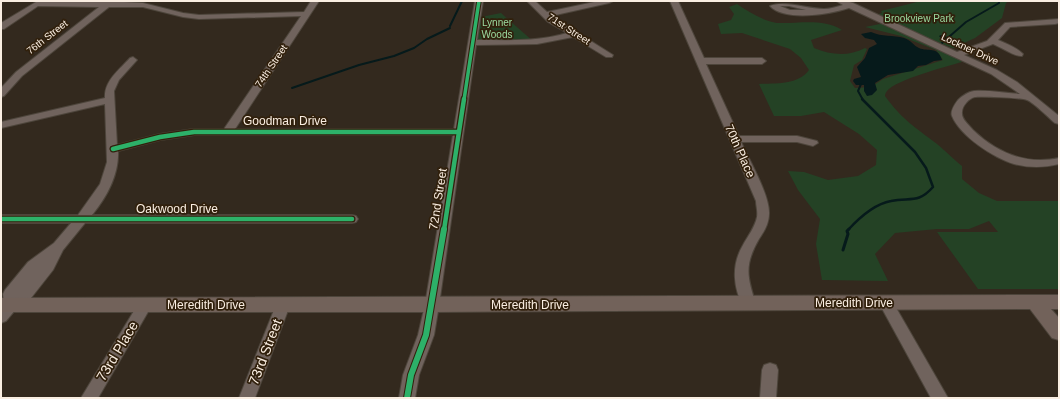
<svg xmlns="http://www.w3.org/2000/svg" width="1060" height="399" font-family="Helvetica,sans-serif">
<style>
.green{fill:#244225}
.water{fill:#061a1b}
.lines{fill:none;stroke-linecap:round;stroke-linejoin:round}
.stream-far2{stroke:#061a1b;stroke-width:2}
.stream-far1{stroke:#061a1b;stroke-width:2.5}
.stream{stroke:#061a1b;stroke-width:3}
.minor-casing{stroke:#4d453b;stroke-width:2}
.major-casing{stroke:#4d453b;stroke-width:2}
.minor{fill:#70635d;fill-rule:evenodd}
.major{fill:#72625a;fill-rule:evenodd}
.cycleway-far2-casing{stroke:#31200c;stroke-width:5.5}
.cycleway-far1-casing{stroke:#31200c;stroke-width:7}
.cycleway-casing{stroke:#31200c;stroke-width:8}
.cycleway-far2{stroke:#2db169;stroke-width:3.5}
.cycleway-far1{stroke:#2db169;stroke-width:4.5}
.cycleway{stroke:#2db169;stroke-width:6}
.labels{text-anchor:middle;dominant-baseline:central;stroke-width:3.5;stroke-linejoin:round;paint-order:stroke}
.far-park-label{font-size:10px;fill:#9bdba0;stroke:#31200c}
.far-street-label{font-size:10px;fill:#faeee2;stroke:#31200c}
.street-label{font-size:12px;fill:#faeee2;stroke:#31200c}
.near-street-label{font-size:14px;fill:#faeee2;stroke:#31200c}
</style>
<rect width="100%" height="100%" fill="#33291e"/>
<g class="green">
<polygon points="921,1 1009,1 1006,3 1002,18 975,38 953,48 872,16 882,13 881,11"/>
<path d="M737,4C749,12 763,21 777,23C798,24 823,18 842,30L811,40L814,48C831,55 848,57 865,48L867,49L862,60L854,65L850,81L855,88L871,87L883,79L943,60L936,50L913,41L901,36L865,27L885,23L957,57L962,62C948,66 895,80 887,91C886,92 885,94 885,96C901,118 912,125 933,141C943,148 952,158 962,166V179L979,193L997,201H1059V289H978L937,232H998L989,221L969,229H937L895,233L875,254L888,281L822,280L816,244L820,219L798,190L788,171L804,172L828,180L858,176L876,165L877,150L859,134L824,112L801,116H774L759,84C777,83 798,85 809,70L801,58L790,49L742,33L721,34L718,24L731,20L734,14L729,7Z"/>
<polygon points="501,13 534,42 472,42 476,18"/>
</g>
<g class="water">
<path d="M871,32C882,37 893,35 904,38C911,40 914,46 919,48C928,52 938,46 942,60L934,61L926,65L918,66L913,71L888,75L875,83L877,90L872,95L867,96L864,91V85H856L853,81L854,79L861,77L857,67L865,58L869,48L877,44L874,40L865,38L861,34Z"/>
<path d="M941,35L964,42L963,45C953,45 946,45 939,36Z"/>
</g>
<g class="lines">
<g class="stream-far2">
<polyline points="450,26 462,1"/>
<polyline points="942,43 966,22 999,3 999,1"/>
<polyline points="861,84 858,91 863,100"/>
<polyline points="292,88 359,65 394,56 414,48 427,39 450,28"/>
</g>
<path class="stream-far1" d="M848,230C859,218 874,204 891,201C910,197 918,204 933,187L926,168L915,152L862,99"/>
<polyline class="stream" points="843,250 848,234 847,231 849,229"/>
<g class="minor-casing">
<g id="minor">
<path d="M106,1L143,3L183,13L199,15L304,12L311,1H319L235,129H454L475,1H483L477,40C507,40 538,42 567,33L548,22L527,1H535L547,12L599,1H613L609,3L551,16L613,55L612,57H606L573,37L537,44L476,45L439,305L434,335L419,375L415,398H399L403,375L418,335L425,305L453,135H194L160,140L118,151C119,174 107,197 92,215H352L356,216L358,219L356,222L352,223H85L63,250L53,270L31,298L16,309L6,321L1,323V307L4,304L3,294L5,290L28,262L54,243L71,223H1V215H78L100,184L107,162L105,104L1,128V122L105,98C104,81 119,70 130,58L133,57L137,60L119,80L114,91L117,145L160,134L194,129H224L301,16L199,19L183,17L143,7H109L22,76L4,96L1,97V88L16,72L99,7L38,6L4,29H1V23L36,2Z"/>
<path d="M670,1H678L704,58H762L766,61L762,64H706L739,136H797L817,141L818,143L813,146L797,142H741C749,160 770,195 769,214C769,223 764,232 759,239C744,265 747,277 756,304L754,308L749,310L744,308C733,288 731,265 743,245C748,236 755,227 757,217C758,211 756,206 756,201Z"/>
<path d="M836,1H846L853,3L957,52L987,41L1005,23L1059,19V23L1055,24L1010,27L998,40C1007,44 1016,47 1023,54L1022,56C1015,57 1001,47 993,44L964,55L997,70L1017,82L1059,116V124L1055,123C1049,118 1033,102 1027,100C1023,98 980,96 975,97C969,98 962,106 962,112C961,119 969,125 973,130C997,153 1026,165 1059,158V164C1043,168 1030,168 1014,164C994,158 960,136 952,116C950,111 955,104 958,100C962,96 968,92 974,91C989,90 1005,93 1020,94L991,74L849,8C831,14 785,22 770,6C784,0 808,9 824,9C830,9 836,7 843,5ZM780,6H789L806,10H790Z"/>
<polygon points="886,297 891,299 948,398 931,398 879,303 881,299"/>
<polygon points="145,299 150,301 152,305 98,398 81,398 140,301"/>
<polygon points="283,299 288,301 290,305 255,398 239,398 276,305 278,301"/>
<polygon points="770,363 776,365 778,370 776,398 760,398 762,370 764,365"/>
</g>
</g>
<g class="major-casing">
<polygon id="major" points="1059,295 1059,309 1051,309 1059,318 1059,340 1052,338 1030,309 432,312 1,312 1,298"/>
</g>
<use href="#minor" class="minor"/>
<use href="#major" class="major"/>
<g class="cycleway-far2-casing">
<polyline id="cycleway-far2" points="464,100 479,1"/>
</g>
<g class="cycleway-far1-casing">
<g id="cycleway-far1">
<polyline points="113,149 160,137 194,132 458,132"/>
<polyline points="1,219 352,219"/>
<polyline points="444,230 464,99"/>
</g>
</g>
<g class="cycleway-casing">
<polyline id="cycleway" points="407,398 411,375 426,335 444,229"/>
</g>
<use href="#cycleway-far2" class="cycleway-far2"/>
<use href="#cycleway-far1" class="cycleway-far1"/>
<use href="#cycleway" class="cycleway"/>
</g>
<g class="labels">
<g class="far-park-label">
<text x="919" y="18">Brookview Park</text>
<text x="497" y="22">Lynner<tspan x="497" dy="12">Woods</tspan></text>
</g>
<g class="far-street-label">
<text transform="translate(569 29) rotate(33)">71st Street</text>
<text transform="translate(47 37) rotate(-38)">76th Street</text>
<text transform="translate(970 49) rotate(25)">Lockner Drive</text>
<text transform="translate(271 66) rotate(-56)">74th Street</text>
</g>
<g class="street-label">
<text x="285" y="121">Goodman Drive</text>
<text transform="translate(740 151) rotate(66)">70th Place</text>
<text transform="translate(438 199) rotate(-81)">72nd Street</text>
<text x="177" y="209">Oakwood Drive</text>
<text x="854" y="303">Meredith Drive</text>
<text x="206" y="305">Meredith Drive</text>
<text x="530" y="305">Meredith Drive</text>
</g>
<g class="near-street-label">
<text transform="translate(117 351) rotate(-59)">73rd Place</text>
<text transform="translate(265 352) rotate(-69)">73rd Street</text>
</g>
</g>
<rect width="1060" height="399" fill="none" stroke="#faeee2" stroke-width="4"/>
</svg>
